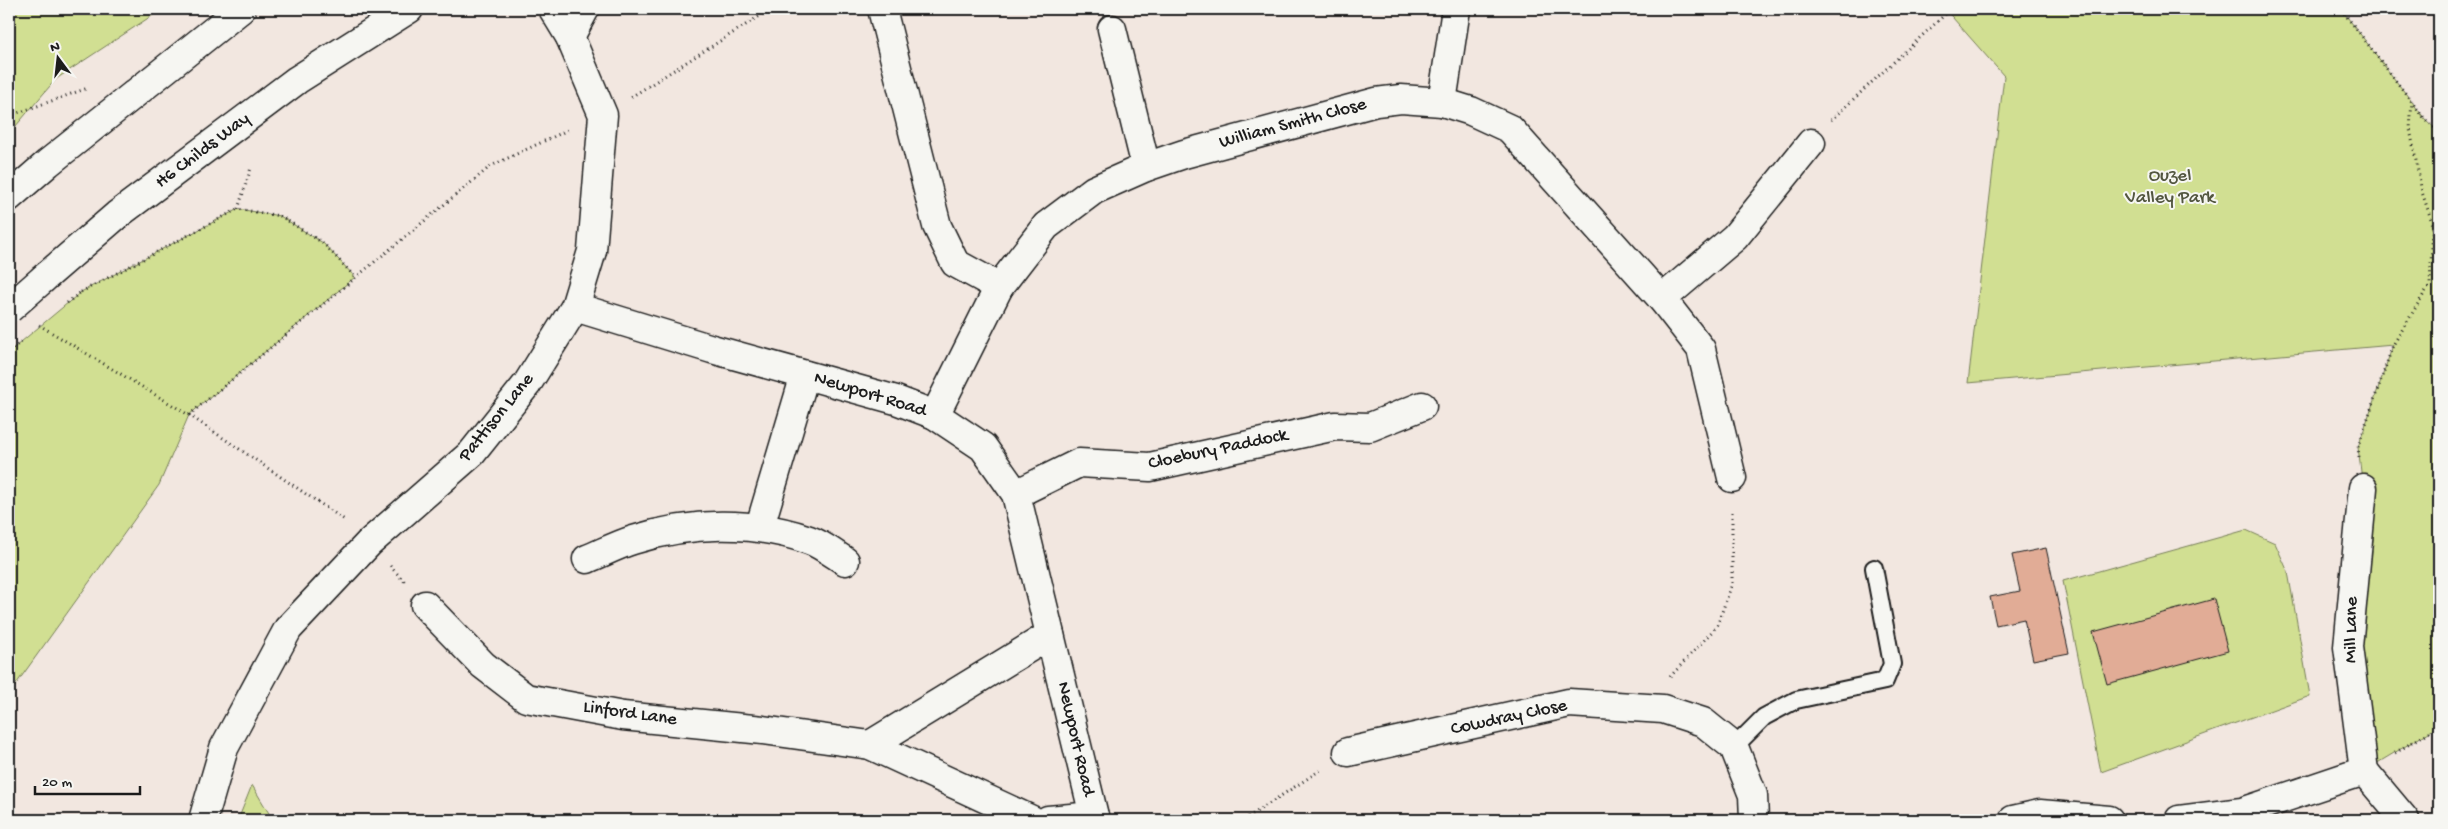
<svg xmlns="http://www.w3.org/2000/svg" width="2448" height="829" font-family="'Gochi Hand',sans-serif">
<style>
.green{fill:#d1df92;stroke:#767e57}
.building{fill:#e1ac96;stroke:#1c1c1c}
.lines{fill:none;stroke-linecap:round;stroke-linejoin:round}
.service-casing{stroke:#1c1c1c;stroke-width:20}
.minor-casing{stroke:#1c1c1c;stroke-width:31}
.tertiary-casing{stroke:#1c1c1c;stroke-width:31}
.path{stroke:#1c1c1c;stroke-width:3;stroke-dasharray:1 4;stroke-linecap:butt}
.service{stroke:#f6f6f2;stroke-width:16}
.minor{stroke:#f6f6f2;stroke-width:28}
.tertiary{stroke:#f6f6f2;stroke-width:28}
.tertiary-bridge-casing{stroke:#1c1c1c;stroke-width:31;stroke-linecap:butt}
.path-bridge{stroke:#1c1c1c;stroke-width:3;stroke-dasharray:1 4;stroke-linecap:butt}
.tertiary-bridge{stroke:#f6f6f2;stroke-width:28}
.labels{text-anchor:middle;dominant-baseline:central;stroke-width:4;stroke-linejoin:round;paint-order:stroke}
.street-label{font-size:19px;fill:#1c1c1c;stroke:#f6f6f2}
.park-label{font-size:19px;fill:#52563f;stroke:#f6f6f2}
</style>
<rect width="100%" height="100%" fill="#f2e7e0"/>
<filter id="ink" filterUnits="userSpaceOnUse"><feTurbulence type="fractalNoise" baseFrequency=".02" numOctaves="2"/><feDisplacementMap in="SourceGraphic" scale="10" xChannelSelector="R" yChannelSelector="G"/><feConvolveMatrix kernelMatrix="1 2 1 2 8 2 1 2 1" color-interpolation-filters="sRGB"/></filter>
<g filter="url(#ink)">
<g class="green">
<polygon points="9,9 162,9 56,79 9,134"/>
<polygon points="1945,9 2341,9 2425,119 2439,132 2439,726 2364,771 2348,647 2363,488 2358,447 2393,345 1968,383 2004,76"/>
<polygon points="238,209 280,216 323,243 355,277 189,415 159,485 9,694 9,352 81,292"/>
<polygon points="2246,530 2275,543 2288,572 2310,696 2101,772 2063,581"/>
<polygon points="252,785 273,820 238,820"/>
</g>
<g class="building">
<polygon points="2046,548 2069,653 2033,660 2024,619 1996,625 1990,597 2020,591 2012,555"/>
<polygon points="2214,599 2228,651 2107,684 2093,632"/>
</g>
<g class="lines">
<g class="service-casing">
<polyline id="service" points="1734,747 1764,717 1796,700 1885,681 1892,664 1874,568"/>
</g>
<g class="minor-casing">
<g id="minor">
<polyline points="882,9 937,226 955,263 999,287"/>
<polyline points="1112,29 1146,167"/>
<polyline points="1442,102 1456,9"/>
<polyline points="1662,299 1735,237 1811,143"/>
<polyline points="575,307 712,349 896,400 935,415 983,447 1016,494 1095,820"/>
<polyline points="935,415 999,287 1046,226 1094,190 1146,167 1184,154 1376,102 1401,99 1442,102 1471,111 1510,129 1662,299 1701,349 1732,478"/>
<polyline points="1016,494 1079,463 1150,467 1335,426 1370,427 1422,406"/>
<polyline points="760,526 805,375"/>
<path d="M587,559C602,553 617,545 633,540C690,522 752,520 809,540C821,544 834,554 845,561"/>
<polyline points="425,605 483,665 526,698 623,716 763,730 870,745 1032,820"/>
<polyline points="870,745 1050,635"/>
<polyline points="1348,752 1569,703 1663,709 1703,722 1734,747 1753,795 1754,820"/>
<polyline points="2364,771 2405,820"/>
<polyline points="203,820 224,748 288,629 369,543 472,453 527,384 575,307 592,251 603,115 570,37 553,9"/>
<polyline points="1048,820 1094,816"/>
<polyline points="2013,820 2040,814 2109,820"/>
<polyline points="2179,820 2242,812 2364,771 2348,647 2363,488"/>
</g>
</g>
<g class="tertiary-casing">
<g id="tertiary">
<polyline points="570,37 585,9"/>
<polyline points="9,197 48,163 241,9"/>
<polyline points="43,279 117,215 297,80 409,9"/>
</g>
</g>
<g class="path">
<polyline points="2341,9 2425,119 2439,132"/>
<polyline points="631,97 771,9"/>
<polyline points="9,116 88,88"/>
<polyline points="1831,120 1951,9"/>
<polyline points="238,209 251,168"/>
<polyline points="81,292 238,209 280,216 323,243 355,277"/>
<polyline points="39,325 189,415 346,521"/>
<polyline points="189,415 491,166 570,129"/>
<polyline points="2359,457 2358,447 2393,345 2430,284 2433,225 2422,192 2410,129 2412,101"/>
<polyline points="390,566 405,582"/>
<polyline points="1670,677 1717,626 1732,584 1732,509"/>
<polyline points="2395,753 2439,726"/>
<polyline points="1244,820 1322,769"/>
</g>
<use href="#service" class="service"/>
<use href="#minor" class="minor"/>
<use href="#tertiary" class="tertiary"/>
<g class="tertiary-bridge-casing">
<polyline id="tertiary-bridge" points="9,309 43,279"/>
</g>
<g class="path-bridge">
<polyline points="67,303 81,292"/>
<polyline points="9,352 24,339"/>
</g>
<use href="#tertiary-bridge" class="tertiary-bridge"/>
</g>
</g>
<g class="labels">
<g class="street-label">
<text transform="translate(1293 124) rotate(-15)">William Smith Close</text>
<text transform="translate(203 151) rotate(-37)">H6 Childs Way</text>
<text transform="translate(870 395) rotate(17)">Newport Road</text>
<text transform="translate(497 418) rotate(-51)">Pattison Lane</text>
<text transform="translate(1218 450) rotate(-12)">Cloebury Paddock</text>
<text transform="translate(2352 630) rotate(-89)">Mill Lane</text>
<text transform="translate(630 714) rotate(8)">Linford Lane</text>
<text transform="translate(1509 718) rotate(-12)">Cowdray Close</text>
<text transform="translate(1075 739) rotate(77)">Newport Road</text>
</g>
<g class="park-label">
<text x="2170" y="176">Ouzel<tspan x="2170" dy="22">Valley Park</tspan></text>
</g>
</g>
<rect width="2448" height="829" fill="none" stroke="#f6f6f2" stroke-width="30"/>
<rect x="15" y="15" width="2418" height="799" fill="none" stroke="#1c1c1c" stroke-width="2" filter="url(#ink)"/>
<g transform="translate(58 58) rotate(345)" stroke="#f6f6f2" stroke-width="4" paint-order="stroke">
<path d="M0-4L9 19L0 12L-9 19Z" fill="#1c1c1c"/>
<text y="-8" font-size="14" font-weight="bold" text-anchor="middle" fill="#1c1c1c">N</text>
</g>
<path d="M35 786v8h105v-8" fill="none" stroke="#1c1c1c" stroke-width="2.5"/>
<text x="42" y="786" font-size="15" fill="#1c1c1c" stroke="#f6f6f2" stroke-width="4" paint-order="stroke">20 m</text>
</svg>
